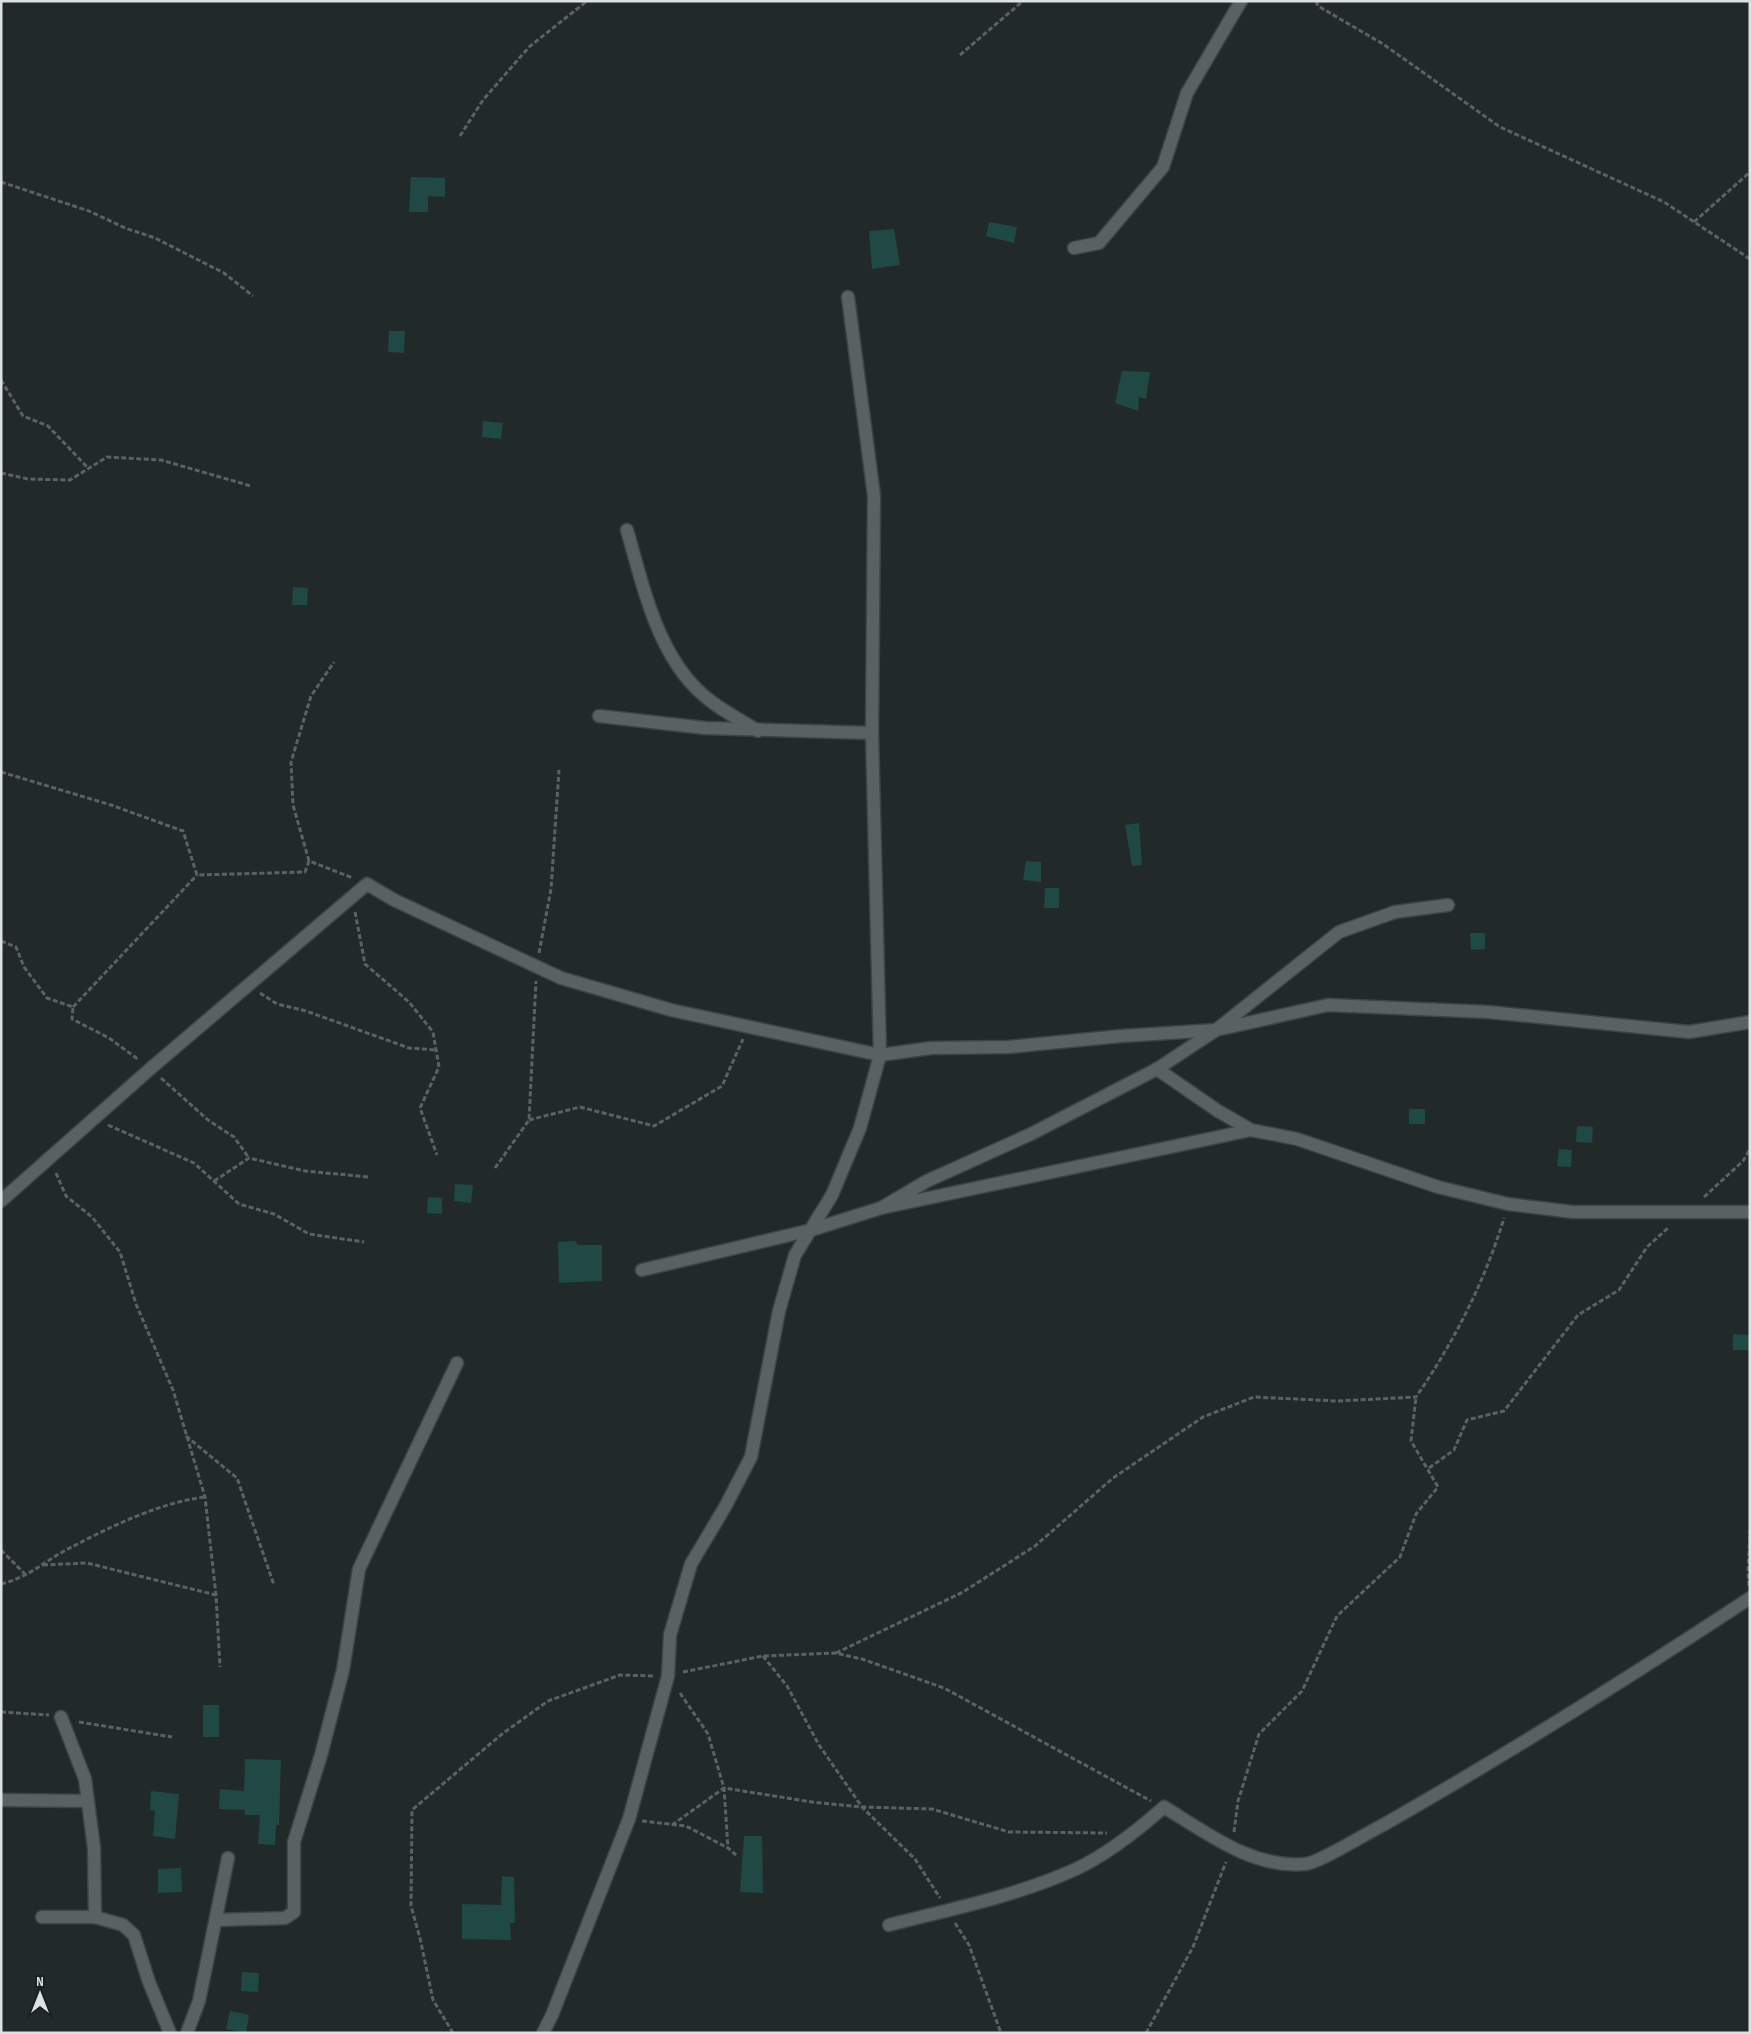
<svg xmlns="http://www.w3.org/2000/svg" width="1751" height="2034" font-family="'Sofia Sans Condensed',sans-serif">
<style>
.building{fill:#204845}
.lines{fill:none;stroke-linecap:round;stroke-linejoin:round}
.minor-casing{stroke:#3d4544;stroke-width:15}
.path{stroke:#5b6261;stroke-width:3;stroke-dasharray:5 2.5;stroke-linecap:butt}
.minor{stroke:#586260;stroke-width:12}
</style>
<rect width="100%" height="100%" fill="#222a29"/>
<g class="building">
<polygon points="411,177 445,178 445,197 428,196 428,212 409,212"/>
<polygon points="989,222 1017,227 1014,243 986,236"/>
<polygon points="894,229 900,265 872,269 869,231"/>
<polygon points="389,331 405,331 404,353 388,352"/>
<polygon points="1122,371 1150,372 1146,399 1139,397 1138,411 1115,403"/>
<polygon points="483,421 503,423 501,439 482,437"/>
<polygon points="293,587 308,588 307,605 292,605"/>
<polygon points="1139,823 1142,865 1132,866 1125,825"/>
<polygon points="1026,861 1041,862 1041,882 1023,880"/>
<polygon points="1045,888 1059,888 1059,908 1044,908"/>
<polygon points="1470,933 1485,933 1485,949 1471,950"/>
<rect x="1409" y="1109" width="16" height="15"/>
<polygon points="1577,1126 1593,1127 1592,1143 1576,1142"/>
<polygon points="1559,1149 1572,1150 1571,1167 1557,1166"/>
<polygon points="455,1184 473,1185 471,1203 454,1201"/>
<polygon points="428,1197 442,1198 442,1214 427,1213"/>
<polygon points="576,1241 577,1245 602,1245 602,1281 559,1283 558,1242"/>
<polygon points="1733,1334 1750,1335 1750,1350 1733,1350"/>
<rect x="203" y="1705" width="16" height="32"/>
<polygon points="245,1759 281,1760 279,1825 276,1825 275,1845 258,1844 260,1815 245,1815 245,1810 219,1809 220,1789 244,1791"/>
<polygon points="151,1791 179,1794 175,1839 153,1836 155,1811 150,1810"/>
<polygon points="744,1836 762,1836 763,1893 740,1892"/>
<polygon points="181,1868 182,1892 158,1893 158,1869"/>
<polygon points="502,1876 514,1877 515,1923 510,1923 511,1940 462,1939 462,1904 501,1905"/>
<polygon points="242,1972 259,1973 258,1992 241,1991"/>
<polygon points="230,2011 249,2015 246,2033 226,2029"/>
</g>
<g class="lines">
<g class="minor-casing">
<g id="minor">
<polyline points="1074,248 1099,243 1163,167 1187,93 1241,1"/>
<path d="M627,530C644,589 659,664 712,702C726,713 743,721 758,731"/>
<polyline points="599,716 705,728 872,733"/>
<polyline points="1157,1069 1218,1111 1251,1130 1297,1139 1438,1187 1508,1204 1573,1212 1750,1212"/>
<polyline points="1,1201 150,1069 367,884 394,900 561,978 671,1010 880,1055 931,1048 1009,1047 1121,1036 1216,1030 1328,1005 1488,1012 1689,1032 1750,1022"/>
<polyline points="881,1208 927,1181 1031,1134 1157,1069 1216,1030 1339,932 1395,912 1448,905"/>
<polyline points="642,1270 811,1230 881,1208 1251,1130"/>
<polyline points="61,1717 85,1779 94,1848 95,1917 123,1925 134,1935 149,1982 170,2033"/>
<polyline points="1,1800 88,1801"/>
<polyline points="42,1917 95,1917"/>
<polyline points="217,1920 285,1918 294,1912 294,1842 321,1755 343,1670 359,1569 457,1363"/>
<path d="M889,1925C951,1909 1017,1896 1076,1869C1108,1854 1138,1830 1164,1807C1207,1833 1253,1869 1305,1864C1317,1864 1369,1832 1383,1825C1508,1754 1630,1677 1750,1598"/>
<polyline points="187,2033 199,2001 228,1858"/>
<polyline points="543,2033 552,2015 629,1819 668,1676 670,1635 691,1564 725,1507 751,1457 779,1311 795,1255 832,1195 860,1128 880,1055 872,733 874,496 848,297"/>
</g>
</g>
<g class="path">
<polyline points="1316,1 1318,6 1383,44 1500,127 1664,202 1750,259"/>
<polyline points="960,55 1023,1"/>
<polyline points="460,136 483,100 529,47 587,1"/>
<polyline points="1,182 89,211 125,228 155,238 224,273 253,296"/>
<polyline points="1694,222 1750,172"/>
<polyline points="1,380 23,416 48,426 88,468"/>
<polyline points="1,473 28,479 70,480 107,457 161,460 251,486"/>
<polyline points="1,772 111,805 183,831 197,875 305,872 309,861 353,878"/>
<polyline points="309,861 293,805 291,762 311,696 334,662"/>
<polyline points="355,912 365,964 409,1002 433,1032 439,1067 420,1108 437,1155"/>
<polyline points="1,941 16,947 24,967 47,998 73,1007 72,1019 109,1038 139,1060"/>
<polyline points="539,953 551,889 559,770"/>
<polyline points="260,993 277,1004 306,1011 409,1048 436,1050"/>
<polyline points="73,1007 197,875"/>
<polyline points="161,1078 208,1120 234,1137 249,1158"/>
<polyline points="529,1120 580,1107 654,1126 722,1086 743,1039"/>
<polyline points="108,1125 194,1163 239,1204 274,1214 309,1234 364,1242"/>
<polyline points="495,1168 529,1120 536,981"/>
<polyline points="56,1173 66,1196 92,1217 120,1252 136,1304 173,1390 205,1497 216,1595 220,1667"/>
<polyline points="214,1181 249,1158 305,1171 369,1177"/>
<polyline points="1704,1197 1743,1161 1750,1149"/>
<polyline points="186,1436 237,1478 274,1585"/>
<polyline points="1429,1468 1454,1450 1467,1420 1504,1411 1578,1315 1619,1290 1647,1247 1669,1227"/>
<polyline points="1,1550 26,1575"/>
<polyline points="43,1565 87,1563 216,1595"/>
<path d="M1,1584C29,1577 42,1563 66,1550C108,1528 157,1503 205,1497"/>
<polyline points="1749,1586 1748,1572 1750,1531"/>
<path d="M836,1653L963,1592L1035,1546L1113,1478L1203,1417L1254,1397L1338,1401L1416,1397C1454,1342 1485,1281 1504,1218"/>
<polyline points="763,1656 787,1686 819,1745 862,1807 915,1859 940,1898"/>
<polyline points="683,1672 763,1656 835,1653 862,1659 944,1688 1151,1801"/>
<polyline points="680,1693 708,1734 724,1788 728,1848"/>
<polyline points="1,1712 49,1715"/>
<polyline points="79,1722 172,1737"/>
<polyline points="642,1821 686,1826 728,1848 736,1855"/>
<polyline points="672,1825 724,1788 812,1802 862,1807 932,1809 1009,1832 1107,1833"/>
<polyline points="1234,1832 1238,1801 1259,1734 1302,1691 1337,1616 1400,1557 1416,1514 1438,1487 1411,1441 1416,1397"/>
<polyline points="955,1923 969,1945 1001,2033"/>
<polyline points="453,2033 433,2000 420,1938 411,1906 412,1810 502,1734 548,1701 620,1675 653,1676"/>
<polyline points="1146,2033 1193,1947 1226,1862"/>
</g>
<use href="#minor" class="minor"/>
</g>
<rect width="1751" height="2034" fill="none" stroke="#dce2e1" stroke-width="5"/>
<g transform="translate(40 1994)" stroke="#182120" stroke-width="4" paint-order="stroke">
<path d="M0-4L9 19L0 12L-9 19Z" fill="#dce2e1"/>
<text y="-8" font-size="14" font-weight="bold" text-anchor="middle" fill="#dce2e1">N</text>
</g>
</svg>
